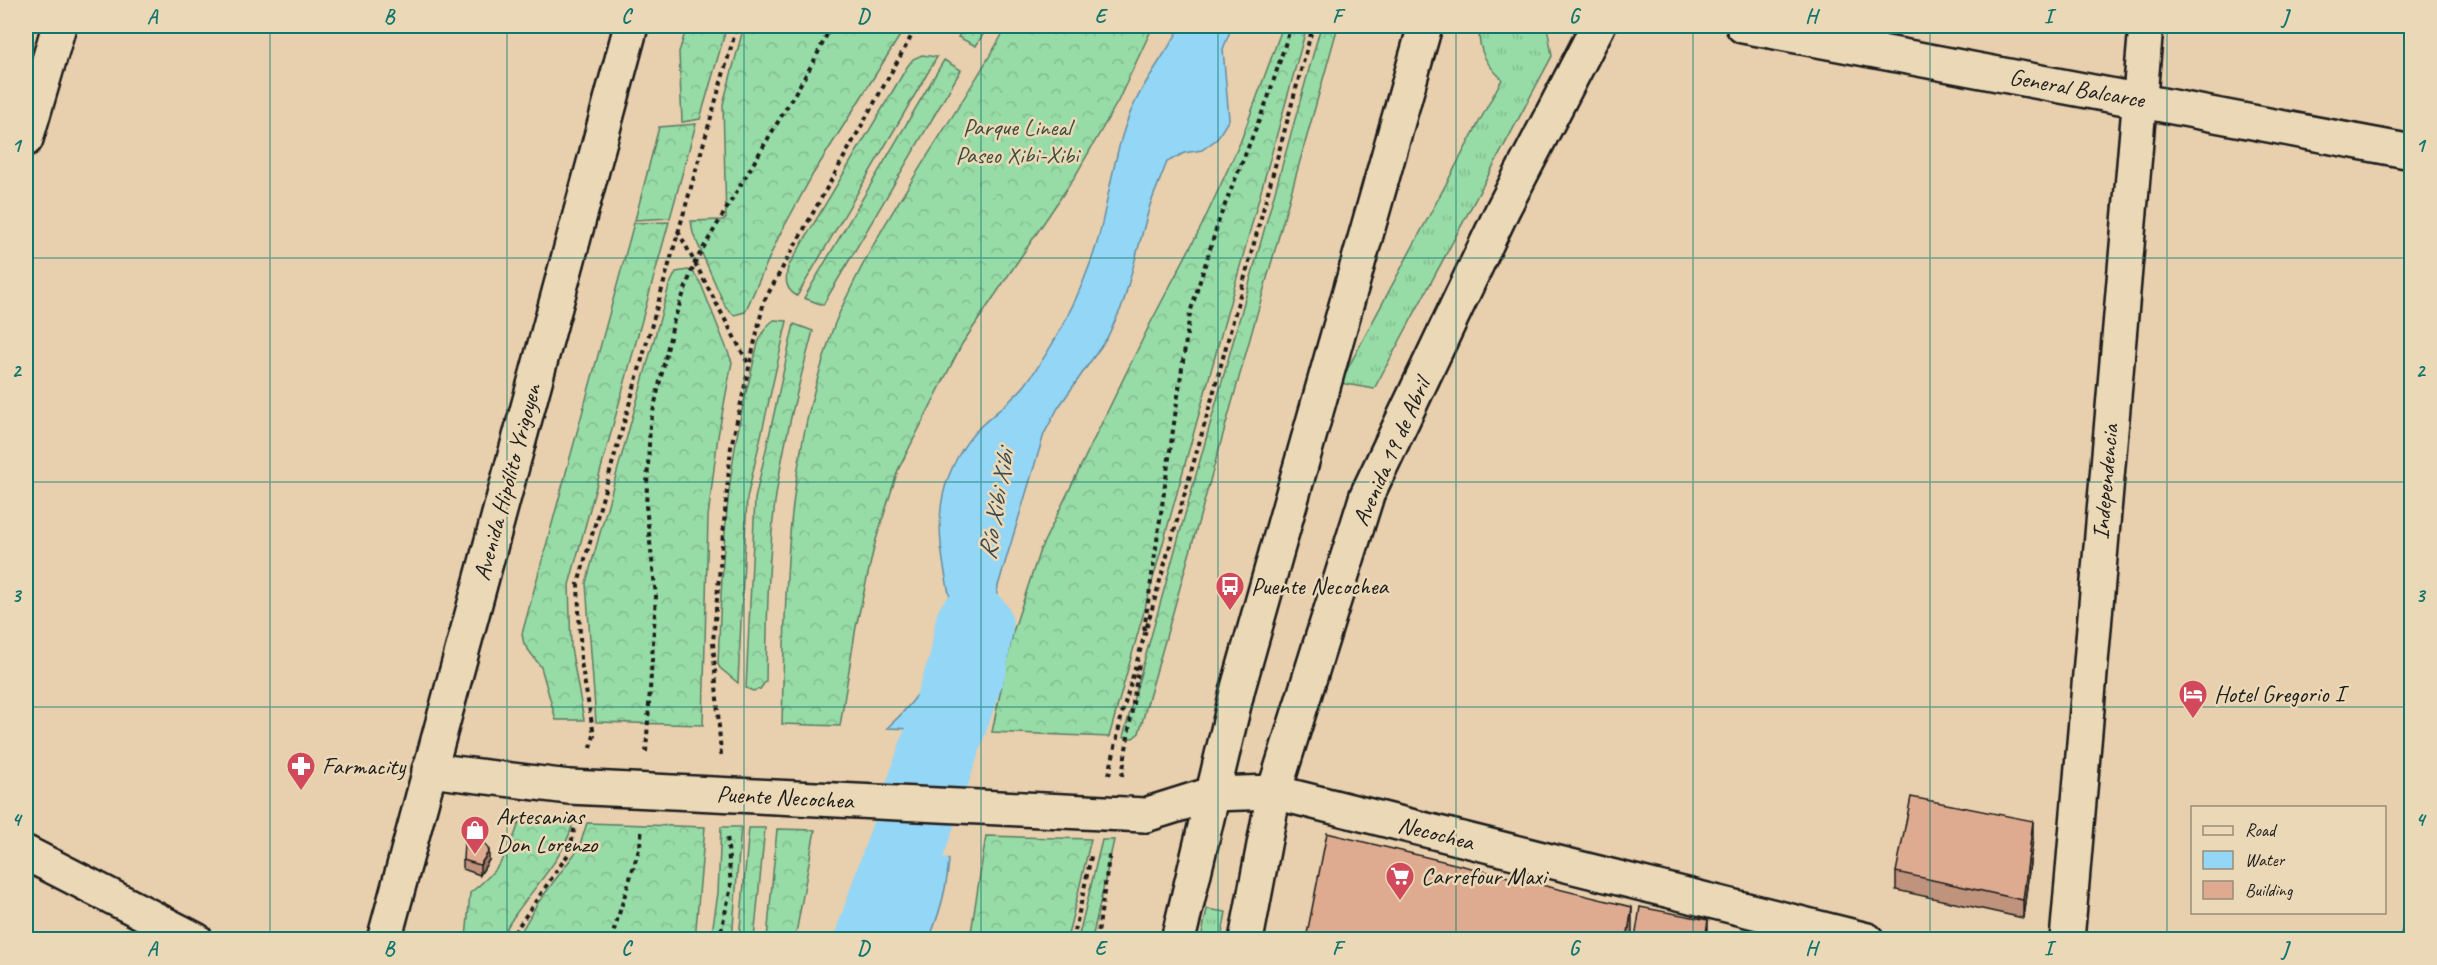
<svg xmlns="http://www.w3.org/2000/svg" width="2437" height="965" font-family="Caveat,sans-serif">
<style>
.grass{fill:url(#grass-tufts);stroke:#5a7c62;stroke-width:1.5}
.forest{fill:url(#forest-crowns);stroke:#5a7c62;stroke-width:1.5}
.water{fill:#94d6f5;stroke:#648c9e;stroke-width:1.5}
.pier{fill:#e8cfae}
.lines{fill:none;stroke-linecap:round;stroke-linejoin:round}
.river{stroke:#94d6f5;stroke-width:78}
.minor-casing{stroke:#1c1c1c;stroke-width:38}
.major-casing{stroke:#1c1c1c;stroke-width:38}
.path{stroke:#1c1c1c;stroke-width:4;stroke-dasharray:4.5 4.5;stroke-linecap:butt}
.minor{stroke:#ebd8b6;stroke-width:33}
.major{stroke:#ebd8b6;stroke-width:33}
.minor-bridge-casing{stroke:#1c1c1c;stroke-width:38;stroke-linecap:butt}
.minor-bridge{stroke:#ebd8b6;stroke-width:33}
.wall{fill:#bf937c;stroke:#1c1c1c;stroke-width:1.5}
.shaded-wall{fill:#9b7865;stroke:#1c1c1c;stroke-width:1.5}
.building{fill:#deab90;stroke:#1c1c1c;stroke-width:1.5}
.grid{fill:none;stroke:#0f766e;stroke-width:1.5;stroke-opacity:0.55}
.labels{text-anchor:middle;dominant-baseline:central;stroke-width:5;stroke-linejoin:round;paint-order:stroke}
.street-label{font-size:24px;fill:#1c1c1c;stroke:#ebd8b6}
.park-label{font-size:24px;fill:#3b4c3f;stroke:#ebd8b6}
.poi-label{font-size:24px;fill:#1c1c1c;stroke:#ebd8b6;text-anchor:start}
.water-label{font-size:26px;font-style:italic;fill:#3a4a52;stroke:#ebd8b6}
.neatline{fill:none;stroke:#0f766e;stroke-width:2}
.grid-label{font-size:20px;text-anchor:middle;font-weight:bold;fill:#0f766e}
</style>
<defs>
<pattern id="grass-tufts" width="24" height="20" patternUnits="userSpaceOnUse" patternTransform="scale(1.5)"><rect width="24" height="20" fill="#97dba7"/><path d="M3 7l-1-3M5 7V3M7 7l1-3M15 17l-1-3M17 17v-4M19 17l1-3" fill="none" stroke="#82bb8f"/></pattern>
<pattern id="forest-crowns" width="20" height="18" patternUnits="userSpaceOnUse" patternTransform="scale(1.5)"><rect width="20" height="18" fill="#97dba7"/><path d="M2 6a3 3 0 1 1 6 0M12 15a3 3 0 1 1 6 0" fill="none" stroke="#82bb8f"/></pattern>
</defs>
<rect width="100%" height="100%" fill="#e8cfae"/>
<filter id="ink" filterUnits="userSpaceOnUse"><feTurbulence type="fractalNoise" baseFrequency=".0167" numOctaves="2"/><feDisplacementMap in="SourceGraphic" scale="12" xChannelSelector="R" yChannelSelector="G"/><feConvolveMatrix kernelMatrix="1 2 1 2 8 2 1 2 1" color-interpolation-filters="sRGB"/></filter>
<g filter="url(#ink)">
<g class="grass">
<path d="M1485,26H1543L1548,32L1552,56L1374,389L1340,383L1502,79C1487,65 1479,52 1479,32Z"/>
<polygon points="1207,909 1226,912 1221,939 1201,939"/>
</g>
<g class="forest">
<polygon points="687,26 727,26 700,119 682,122 679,52"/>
<polygon points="744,26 906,26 813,174 779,236 745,312 734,315 726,308 693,233 691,221 723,220 726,218 723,104"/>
<polygon points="965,26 988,26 976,46 958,37"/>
<path d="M1007,26H1153L1118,101L1074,178L962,344L898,470L875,543L856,627L840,726L782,724C785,603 785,480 822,364C827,348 831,331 838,316C883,213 953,123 1007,26Z"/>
<polygon points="1283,26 1307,26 1109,737 992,732 1013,632 1040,550 1150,324 1202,225 1240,143"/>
<polygon points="1321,26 1338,26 1139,733 1133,738 1123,737"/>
<path d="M922,55L937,57L797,296C785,289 785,280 788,267L907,67L913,59Z"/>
<polygon points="944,60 961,70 823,305 804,298"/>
<polygon points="696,124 670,218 635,220 659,127"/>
<polygon points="669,222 569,585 571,648 584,720 556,720 541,667 524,644 522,634 634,223"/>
<polygon points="688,270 694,273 701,284 732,362 718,436 708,517 703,725 596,722 586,583 669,286 676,272"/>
<path d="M774,320L787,321L747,498L738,683L720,668L718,664C722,566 725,469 751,373C756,354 757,332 774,320Z"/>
<path d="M794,324L813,331C798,387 783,444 775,502C768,561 767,621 766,681L760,689L753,691L746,688L755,499Z"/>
<path d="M520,820L573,823C562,866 520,898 501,939H466L470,893C499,870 508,856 520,820Z"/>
<polygon points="587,823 705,827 695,939 517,939 537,904 579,848"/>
<polygon points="721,827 741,827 732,939 711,939 718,893"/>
<polygon points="749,828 765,828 754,939 739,939"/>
<polygon points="777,829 815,830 795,939 767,939"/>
<polygon points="986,836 1091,839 1067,939 970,939"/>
<polygon points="1102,840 1114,840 1092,939 1078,939"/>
</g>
<g class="water">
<path d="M1181,26H1232L1223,49L1229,119L1217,139L1202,150L1184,153L1167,162L1150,205L1123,304L1107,338L1058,408L1044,434L998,586L973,731L887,728C918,701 959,642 950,598C943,565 936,529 943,495C949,469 963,443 982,425C997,411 1013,400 1025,385C1056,344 1082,292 1097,243C1108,204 1112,163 1126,124C1138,88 1163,59 1181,26Z"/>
<path d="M950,834C950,873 944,904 929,939L853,940C870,913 883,880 882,847Z"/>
</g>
<polygon class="pier" points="878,829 951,831 953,859 879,856 874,832"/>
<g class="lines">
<polyline class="river" points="874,940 968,664 974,626"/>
<g class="minor-casing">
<g id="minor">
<polyline points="1743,26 2412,152"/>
<polyline points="429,770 569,787"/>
<polyline points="1145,815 1212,794 1274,792 1867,940"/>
<polyline points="26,853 196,940"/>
<polyline points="1178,940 1238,688 1425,26"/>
<polyline points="2067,940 2146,26"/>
</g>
</g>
<g class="major-casing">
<g id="major">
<polyline points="26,139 59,26"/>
<polyline points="384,940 631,26"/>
<polyline points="1246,940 1274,792 1367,495 1503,209 1598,26"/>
</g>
</g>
<g class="path">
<polyline points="678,231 749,365"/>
<polyline points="1144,630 1190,313 1220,217 1268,98 1291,26"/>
<polyline points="591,748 594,735 581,662 578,584 737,26"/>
<polyline points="646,752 656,596 646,506 650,425 674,320 695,262 814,61 831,26"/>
<polyline points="721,755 713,642 731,447 764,301 917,26"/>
<polyline points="1109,775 1122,714 1212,398 1313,26"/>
<polyline points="1122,776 1139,664"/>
<polyline points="509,940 569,853 575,826"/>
<polyline points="611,940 640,846 642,828"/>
<polyline points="719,940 731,887 727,834"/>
<polyline points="1073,940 1092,852"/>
<polyline points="1097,940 1110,851"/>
</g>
<use href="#minor" class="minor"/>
<use href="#major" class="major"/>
<g class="minor-bridge-casing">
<polyline id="minor-bridge" points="569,787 1145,815"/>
</g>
<use href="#minor-bridge" class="minor-bridge"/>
</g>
<g class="wall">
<polygon points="2033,839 2023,918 1896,890 1896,872"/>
<polygon points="463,860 489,860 480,875 463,869"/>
</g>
<g class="shaded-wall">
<polygon points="2033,821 2033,839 2023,918 2023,900"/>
<polygon points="489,851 489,860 480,875 480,865"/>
<polygon points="1632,907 1632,939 1627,939"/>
<polygon points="1708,920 1708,939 1705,939"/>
</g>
<g class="building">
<polygon points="1911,797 2033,821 2023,900 1896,872"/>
<polygon points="1327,833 1632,907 1627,939 1306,939"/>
<polygon points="481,836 489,851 480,865 463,860 464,842"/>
<polygon points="2412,892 2412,939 2400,939"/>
<polygon points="1640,907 1708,920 1705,939 1635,939"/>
</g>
</g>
<path class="grid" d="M270,26V940M507,26V940M744,26V940M981,26V940M1218,26V940M1456,26V940M1693,26V940M1930,26V940M2167,26V940M26,258H2412M26,482H2412M26,707H2412"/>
<defs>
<g id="bus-pin" transform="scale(1.5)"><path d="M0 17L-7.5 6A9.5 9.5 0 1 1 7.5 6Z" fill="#d1495b" stroke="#ebd8b6"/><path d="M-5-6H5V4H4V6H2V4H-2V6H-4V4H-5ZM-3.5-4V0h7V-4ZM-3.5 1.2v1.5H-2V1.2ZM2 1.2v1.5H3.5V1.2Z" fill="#fff"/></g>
<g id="hotel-pin" transform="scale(1.5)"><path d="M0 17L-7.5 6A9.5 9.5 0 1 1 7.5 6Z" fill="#d1495b" stroke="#ebd8b6"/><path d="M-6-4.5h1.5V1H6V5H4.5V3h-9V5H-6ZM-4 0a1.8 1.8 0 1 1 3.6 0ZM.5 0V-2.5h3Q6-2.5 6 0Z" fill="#fff"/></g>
<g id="pharmacy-pin" transform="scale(1.5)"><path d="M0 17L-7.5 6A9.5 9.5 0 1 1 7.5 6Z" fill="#d1495b" stroke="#ebd8b6"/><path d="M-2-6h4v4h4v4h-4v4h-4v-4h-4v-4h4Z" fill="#fff"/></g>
<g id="shop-pin" transform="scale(1.5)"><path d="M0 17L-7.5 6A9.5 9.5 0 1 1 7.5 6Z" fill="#d1495b" stroke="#ebd8b6"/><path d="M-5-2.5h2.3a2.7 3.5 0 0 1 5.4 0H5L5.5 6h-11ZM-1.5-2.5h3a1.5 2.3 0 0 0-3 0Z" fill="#fff"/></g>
<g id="supermarket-pin" transform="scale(1.5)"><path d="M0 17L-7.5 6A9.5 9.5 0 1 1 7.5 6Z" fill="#d1495b" stroke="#ebd8b6"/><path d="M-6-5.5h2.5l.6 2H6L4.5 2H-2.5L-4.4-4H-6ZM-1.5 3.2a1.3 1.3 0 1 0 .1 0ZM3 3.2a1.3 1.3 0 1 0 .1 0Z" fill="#fff"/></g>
</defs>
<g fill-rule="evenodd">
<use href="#bus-pin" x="1230" y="586"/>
<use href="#hotel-pin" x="2193" y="694"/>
<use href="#pharmacy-pin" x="301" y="766"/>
<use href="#shop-pin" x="475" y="830"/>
<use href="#supermarket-pin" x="1400" y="876"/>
</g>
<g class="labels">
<g class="street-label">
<text transform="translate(2077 88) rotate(10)">General Balcarce</text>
<text transform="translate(1391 452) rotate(-66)">Avenida 19 de Abril</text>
<text transform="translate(507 482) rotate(-75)">Avenida Hipólito Yrigoyen</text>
<text transform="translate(2105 482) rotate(-85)">Independencia</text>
<text transform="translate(785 797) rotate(3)">Puente Necochea</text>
<text transform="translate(1436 833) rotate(14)">Necochea</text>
</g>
<g class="park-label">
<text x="1017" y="127">Parque Lineal<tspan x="1017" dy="28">Paseo Xibi-Xibi</tspan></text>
</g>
<g class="poi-label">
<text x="1251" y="586">Puente Necochea</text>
<text x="2214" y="694">Hotel Gregorio I</text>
<text x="322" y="766">Farmacity</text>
<text x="496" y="816">Artesanias<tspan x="496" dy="28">Don Lorenzo</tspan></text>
<text x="1421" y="876">Carrefour Maxi</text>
</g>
<g class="water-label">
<text transform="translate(996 505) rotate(-80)">Río Xibi Xibi</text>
</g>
</g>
<rect width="2437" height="965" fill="none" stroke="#ebd8b6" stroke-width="66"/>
<rect x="2191" y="806" width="195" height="108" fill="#ebd8b6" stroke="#988d78" stroke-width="1.5"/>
<rect x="2203" y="826" width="30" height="9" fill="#ebd8b6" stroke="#988d78" stroke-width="1.5"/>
<text x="2245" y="836" font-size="18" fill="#1c1c1c">Road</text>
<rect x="2203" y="851" width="30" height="18" fill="#94d6f5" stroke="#988d78" stroke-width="1.5"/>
<text x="2245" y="866" font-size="18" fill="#1c1c1c">Water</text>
<rect x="2203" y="881" width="30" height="18" fill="#deab90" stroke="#988d78" stroke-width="1.5"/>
<text x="2245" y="896" font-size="18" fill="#1c1c1c">Building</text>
<rect x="33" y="33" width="2371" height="899" class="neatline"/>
<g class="grid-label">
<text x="152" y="23">A</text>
<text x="389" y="23">B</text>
<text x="626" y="23">C</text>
<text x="863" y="23">D</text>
<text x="1100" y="23">E</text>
<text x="1337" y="23">F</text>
<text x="1574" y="23">G</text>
<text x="1811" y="23">H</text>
<text x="2048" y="23">I</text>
<text x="2285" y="23">J</text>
<text x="16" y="152">1</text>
<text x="2420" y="152">1</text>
<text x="16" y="377">2</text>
<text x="2420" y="377">2</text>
<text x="16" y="602">3</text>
<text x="2420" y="602">3</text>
<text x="16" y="826">4</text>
<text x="2420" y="826">4</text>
<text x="152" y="955">A</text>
<text x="389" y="955">B</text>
<text x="626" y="955">C</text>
<text x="863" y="955">D</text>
<text x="1100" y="955">E</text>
<text x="1337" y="955">F</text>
<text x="1574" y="955">G</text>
<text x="1811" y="955">H</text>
<text x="2048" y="955">I</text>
<text x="2285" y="955">J</text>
</g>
</svg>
